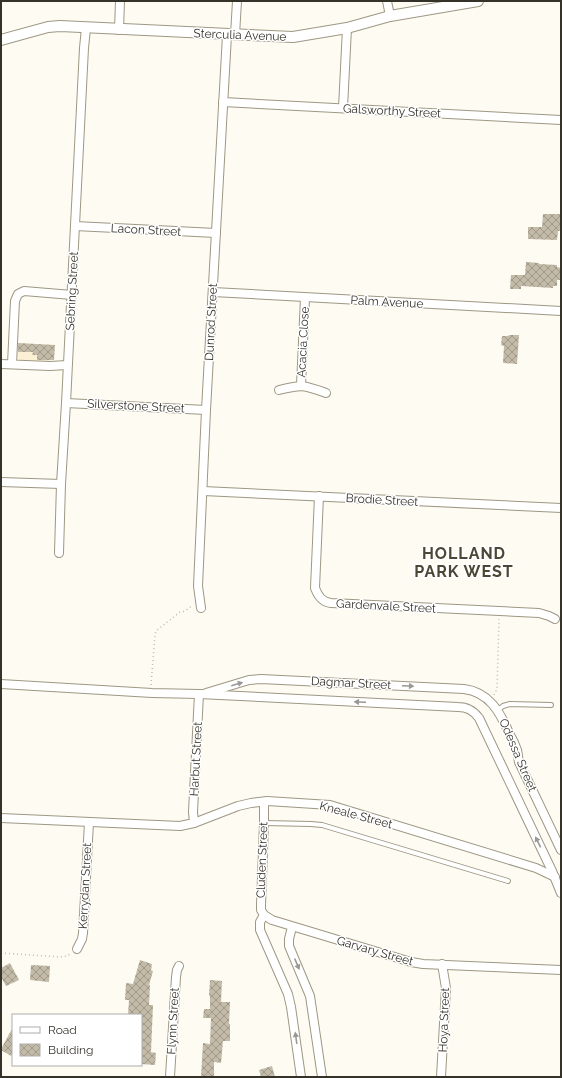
<svg xmlns="http://www.w3.org/2000/svg" width="562" height="1078" font-family="Raleway,sans-serif">
<style>
.built{fill:#fbf0d4}
.building{fill:url(#building-cross-hatch)}
.lines{fill:none;stroke-linecap:round;stroke-linejoin:round}
.service-casing{stroke:#9e9783;stroke-width:6}
.minor-casing{stroke:#9e9783;stroke-width:10}
.tertiary-casing{stroke:#9e9783;stroke-width:12}
.path{stroke:#bebbb3;stroke-width:1.5;stroke-dasharray:1 3;stroke-linecap:butt}
.service{stroke:#fff;stroke-width:4}
.minor{stroke:#fff;stroke-width:8}
.tertiary{stroke:#fff;stroke-width:10}
.oneway{fill:#9a9894}
.labels{text-anchor:middle;dominant-baseline:central;stroke-width:3;stroke-linejoin:round;paint-order:stroke}
.street-label{font-size:12px;fill:#35322a;stroke:#fff}
.district-label{font-size:16px;font-weight:bold;letter-spacing:1px;fill:#4c4635;stroke:#fff}
</style>
<defs>
<pattern id="building-cross-hatch" width="8" height="8" patternUnits="userSpaceOnUse"><rect width="8" height="8" fill="#c3bba8"/><path d="M0 0l8 8M0 8l8-8" fill="none" stroke="#9f9989"/></pattern>
</defs>
<rect width="100%" height="100%" fill="#fefbf3"/>
<polygon class="built" points="18,343 50,345 49,362 21,360 17,357"/>
<g class="building">
<polygon points="543,214 561,214 561,231 558,231 557,240 528,239 528,227 542,227"/>
<polygon points="526,262 539,263 539,264 557,265 557,267 561,268 561,280 557,280 557,286 553,286 553,288 521,286 521,289 510,289 511,275 525,275"/>
<polygon points="509,335 519,335 517,364 503,363 504,346 501,345 502,336 508,336"/>
<polygon points="18,343 55,345 54,360 37,360 37,355 32,355 33,352 18,352"/>
<polygon points="140,960 152,964 151,970 153,971 149,985 150,985 149,1005 153,1005 151,1052 156,1053 155,1065 141,1064 141,1015 128,1015 129,1000 125,1000 126,983 133,984"/>
<polygon points="10,963 19,980 6,986 1,977 1,968"/>
<polygon points="31,965 50,966 49,982 30,980"/>
<polygon points="210,980 222,981 221,1002 230,1002 229,1024 230,1024 230,1041 223,1041 221,1063 214,1062 214,1077 201,1077 203,1043 210,1044 211,1018 203,1018 204,1009 210,1009 210,996 209,996"/>
<polygon points="13,1027 13,1052 11,1056 1,1050 1,1049"/>
<polygon points="272,1066 275,1077 261,1077 259,1070"/>
</g>
<g class="lines">
<g class="service-casing">
<g id="service">
<polyline points="498,710 503,706 510,704 551,705"/>
<polyline points="264,823 311,824 322,825 508,881"/>
</g>
</g>
<g class="minor-casing">
<g id="minor">
<polyline points="387,1 390,16"/>
<polyline points="119,30 120,1"/>
<polyline points="235,35 237,1"/>
<polyline points="223,102 561,120"/>
<polyline points="343,108 347,28"/>
<polyline points="75,226 216,233"/>
<polyline points="213,292 561,311"/>
<polyline points="1,364 50,366 67,365"/>
<polyline points="12,364 15,301 18,294 24,291 72,295"/>
<polyline points="301,385 305,298"/>
<path d="M279,390C302,384 304,385 326,393"/>
<polyline points="66,403 206,410"/>
<polyline points="1,482 61,484"/>
<polyline points="203,491 561,508"/>
<path d="M319,496L315,588C318,596 322,602 331,603L539,613L549,616L555,619"/>
<polyline points="59,553 61,484 66,403 84,48 86,28"/>
<polyline points="201,608 198,586 206,410 227,35"/>
<path d="M1,684L152,693L199,694L458,707C467,707 473,710 479,718L552,871L561,893"/>
<path d="M206,693L249,680L261,679L464,689C489,692 500,712 509,733C512,738 515,744 517,750C518,754 518,758 519,762L561,850"/>
<polyline points="264,802 264,823 261,905 261,910 264,915 272,920 411,962 423,964 561,970"/>
<polyline points="1,818 180,826 194,823 238,806 251,803 267,801 283,802 330,805 536,868 555,877"/>
<polyline points="194,823 193,812 199,694"/>
<polyline points="264,915 260,922 260,930 288,994 291,1007 301,1077"/>
<polyline points="292,927 289,939 289,946 310,996 322,1077"/>
<polyline points="77,949 82,939 83,933 89,822"/>
<polyline points="170,1077 176,977 177,970 179,966"/>
<polyline points="441,1077 446,988 442,964"/>
</g>
</g>
<g class="tertiary-casing">
<polyline id="tertiary" points="1,40 48,27 60,26 293,37 347,28 390,16 478,1"/>
</g>
<g class="path">
<polyline points="151,685 155,635 156,631 180,612 185,611 193,605"/>
<polyline points="494,695 497,689 499,619"/>
<polyline points="1,953 60,957 67,956 70,954"/>
</g>
<use href="#service" class="service"/>
<use href="#minor" class="minor"/>
<use href="#tertiary" class="tertiary"/>
</g>
<defs><path id="oneway-solid" d="M-6-.8H1V-3.2L6.5 0L1 3.2V.8H-6Z"/></defs>
<g class="oneway">
<use href="#oneway-solid" transform="translate(237 684) rotate(-16)"/>
<use href="#oneway-solid" transform="translate(408 686) rotate(3)"/>
<use href="#oneway-solid" transform="translate(360 702) rotate(-177)"/>
<use href="#oneway-solid" transform="translate(538 842) rotate(-116)"/>
<use href="#oneway-solid" transform="translate(297 964) rotate(67)"/>
<use href="#oneway-solid" transform="translate(296 1038) rotate(-98)"/>
</g>
<g class="labels">
<g class="street-label">
<text transform="translate(240 35) rotate(2)">Sterculia Avenue</text>
<text transform="translate(392 111) rotate(3)">Galsworthy Street</text>
<text transform="translate(146 230) rotate(3)">Lacon Street</text>
<text transform="translate(72 291) rotate(-87)">Sebring Street</text>
<text transform="translate(387 302) rotate(3)">Palm Avenue</text>
<text transform="translate(211 322) rotate(-87)">Dunrod Street</text>
<text transform="translate(303 342) rotate(-87)">Acacia Close</text>
<text transform="translate(136 406) rotate(3)">Silverstone Street</text>
<text transform="translate(382 500) rotate(3)">Brodie Street</text>
<text transform="translate(386 606) rotate(3)">Gardenvale Street</text>
<text transform="translate(351 683) rotate(3)">Dagmar Street</text>
<text transform="translate(518 755) rotate(67)">Odessa Street</text>
<text transform="translate(196 759) rotate(-87)">Harbut Street</text>
<text transform="translate(356 815) rotate(15)">Kneale Street</text>
<text transform="translate(262 860) rotate(-88)">Cluden Street</text>
<text transform="translate(85 886) rotate(-87)">Kerrydan Street</text>
<text transform="translate(375 951) rotate(16)">Garvary Street</text>
<text transform="translate(444 1020) rotate(-88)">Hoya Street</text>
<text transform="translate(173 1021) rotate(-87)">Flynn Street</text>
</g>
<g class="district-label">
<text x="464" y="553">HOLLAND<tspan x="464" dy="18">PARK WEST</tspan></text>
</g>
</g>
<rect width="562" height="1078" fill="none" stroke="#35322a" stroke-width="4"/>
<rect x="12" y="1014" width="130" height="52" fill="#ffffff" stroke="#aeadaa"/>
<rect x="20" y="1027" width="20" height="6" fill="#ffffff" stroke="#aeadaa"/>
<text x="48" y="1034" font-size="12" fill="#35322a">Road</text>
<rect x="20" y="1044" width="20" height="12" fill="url(#building-cross-hatch)" stroke="#aeadaa"/>
<text x="48" y="1054" font-size="12" fill="#35322a">Building</text>
</svg>
